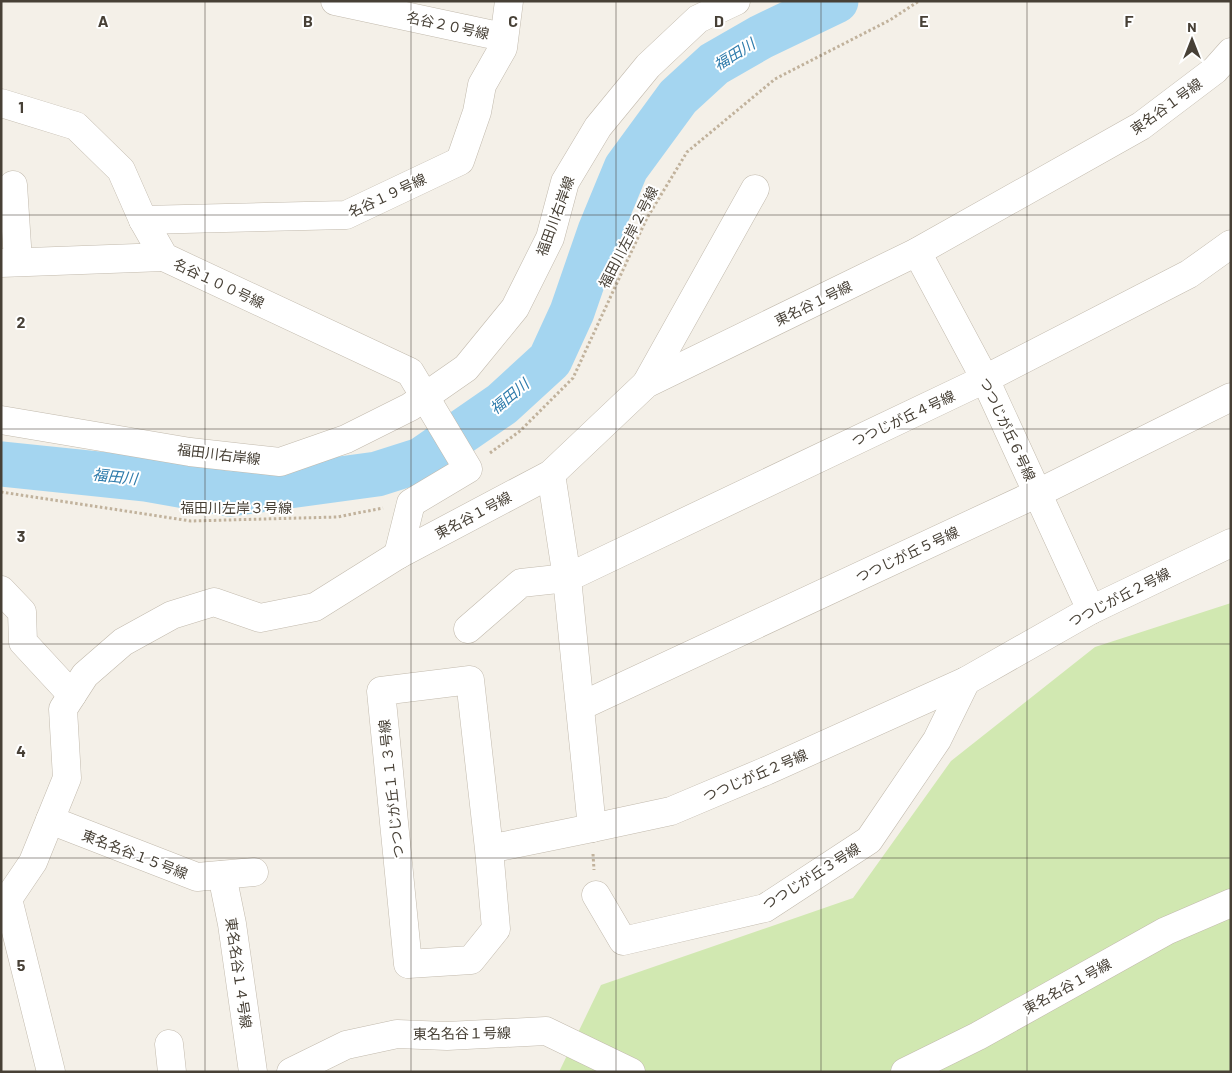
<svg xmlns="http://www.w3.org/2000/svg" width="1232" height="1073" font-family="Barlow,'Noto Sans JP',sans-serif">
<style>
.green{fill:#d1e8b1}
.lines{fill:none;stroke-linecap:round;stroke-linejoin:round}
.river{stroke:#a4d5f0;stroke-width:45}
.minor-casing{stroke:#c2baad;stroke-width:29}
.path{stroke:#c1b29c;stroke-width:3;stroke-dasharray:2.5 2.5;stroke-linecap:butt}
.minor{stroke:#fff;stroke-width:28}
.grid{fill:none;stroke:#474036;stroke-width:1;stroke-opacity:0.55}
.labels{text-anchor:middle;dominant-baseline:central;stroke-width:4;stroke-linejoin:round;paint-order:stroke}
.street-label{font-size:14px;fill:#474036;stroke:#fff}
.water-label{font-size:15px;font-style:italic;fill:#2e7bab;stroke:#fff}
.grid-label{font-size:16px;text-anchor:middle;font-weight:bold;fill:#474036;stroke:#fff;stroke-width:4;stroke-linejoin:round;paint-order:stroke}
</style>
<rect width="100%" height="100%" fill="#f4f0e8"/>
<polygon class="green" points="1231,603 1231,1072 559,1072 601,985 853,898 951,761 1095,647"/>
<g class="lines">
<polyline class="river" points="1,464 146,479 230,494 377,474 421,460 502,404 550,360 572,312 600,231 626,168 678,97 714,64 761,37 836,1"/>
<g class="minor-casing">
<g id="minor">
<polyline points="335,1 503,37"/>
<polyline points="1,103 76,126 121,170 143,220 164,257 410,372 468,469 411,503 398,555"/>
<polyline points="13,185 18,261"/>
<polyline points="143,220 346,215 460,161 477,112 482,85 503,48 509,1"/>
<polyline points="917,252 985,379 1091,610"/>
<polyline points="1,263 164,257"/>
<polyline points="646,384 755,189"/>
<polyline points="1,420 190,452 280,462 346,439 410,407 466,368 515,308 550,238 565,182 598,127 648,66 698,19 736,1"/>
<polyline points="551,474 567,578 592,828 671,811 766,771 966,681 1091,610 1231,543"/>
<polyline points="1,590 22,612 23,642 72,695"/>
<polyline points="468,629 521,583 567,578 985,379 1189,274 1231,244"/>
<polyline points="581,706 1038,493 1231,397"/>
<polyline points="50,820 197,877 254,872"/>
<polyline points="489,849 470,680 381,691 408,964 471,960 496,929 489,849 592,828"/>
<polyline points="222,875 232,924 253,1072"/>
<polyline points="596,895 623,941 765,908 869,840 937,740 966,681"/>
<polyline points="169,1044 172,1072"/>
<polyline points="51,1072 8,899 33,862 67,778 63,709 85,675 123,642 172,615 214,602 260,618 315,607 398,555 551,474 646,384 917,252 1141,126 1215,70 1231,52"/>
<polyline points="291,1072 346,1045 397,1034 447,1036 546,1031 631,1072"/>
<polyline points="905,1072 978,1036 1166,931 1231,903"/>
</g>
</g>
<g class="path">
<polyline points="490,453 520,431 573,378 647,218 687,152 775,79 890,20 919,1"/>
<polyline points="1,492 191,521 337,517 383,508"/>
<polyline points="593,854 594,870"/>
</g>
<use href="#minor" class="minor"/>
</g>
<path class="grid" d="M205,1V1072M411,1V1072M616,1V1072M821,1V1072M1027,1V1072M1,215H1231M1,429H1231M1,644H1231M1,858H1231"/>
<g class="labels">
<g class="street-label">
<text transform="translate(448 25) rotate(12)">名谷２０号線</text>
<text transform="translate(1166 106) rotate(-36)">東名谷１号線</text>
<text transform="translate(387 195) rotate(-25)">名谷１９号線</text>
<text transform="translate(555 216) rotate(-70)">福田川右岸線</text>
<text transform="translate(628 237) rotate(-63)">福田川左岸２号線</text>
<text transform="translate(219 283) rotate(25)">名谷１００号線</text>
<text transform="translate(813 303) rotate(-26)">東名谷１号線</text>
<text transform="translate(903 418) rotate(-25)">つつじが丘４号線</text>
<text transform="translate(1008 429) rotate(65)">つつじが丘６号線</text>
<text transform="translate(219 454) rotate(7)">福田川右岸線</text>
<text x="236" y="507">福田川左岸３号線</text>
<text transform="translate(473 515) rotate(-28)">東名谷１号線</text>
<text transform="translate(907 554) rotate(-25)">つつじが丘５号線</text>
<text transform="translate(1119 597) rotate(-27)">つつじが丘２号線</text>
<text transform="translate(755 775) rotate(-23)">つつじが丘２号線</text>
<text transform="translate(391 789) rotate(-96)">つつじが丘１１３号線</text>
<text transform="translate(135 854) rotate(21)">東名名谷１５号線</text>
<text transform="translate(811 876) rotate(-32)">つつじが丘３号線</text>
<text transform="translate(239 973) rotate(82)">東名名谷１４号線</text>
<text transform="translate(1067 986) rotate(-29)">東名名谷１号線</text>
<text transform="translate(462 1033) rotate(-1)">東名名谷１号線</text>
</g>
<g class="water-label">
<text transform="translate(734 54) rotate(-32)">福田川</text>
<text transform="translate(509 396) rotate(-40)">福田川</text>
<text transform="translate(115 476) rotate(6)">福田川</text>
</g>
</g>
<g class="grid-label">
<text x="103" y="27">A</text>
<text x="308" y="27">B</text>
<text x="513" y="27">C</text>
<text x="719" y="27">D</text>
<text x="924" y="27">E</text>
<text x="1129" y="27">F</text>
<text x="21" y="113">1</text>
<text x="21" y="328">2</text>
<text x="21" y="542">3</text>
<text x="21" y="757">4</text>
<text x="21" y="971">5</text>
</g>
<rect width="1232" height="1073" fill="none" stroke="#474036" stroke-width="5"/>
<g transform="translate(1192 40)" stroke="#ffffff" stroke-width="4" paint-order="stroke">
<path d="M0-4L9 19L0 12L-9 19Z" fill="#474036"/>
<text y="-8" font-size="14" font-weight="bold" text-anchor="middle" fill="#474036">N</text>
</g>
</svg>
